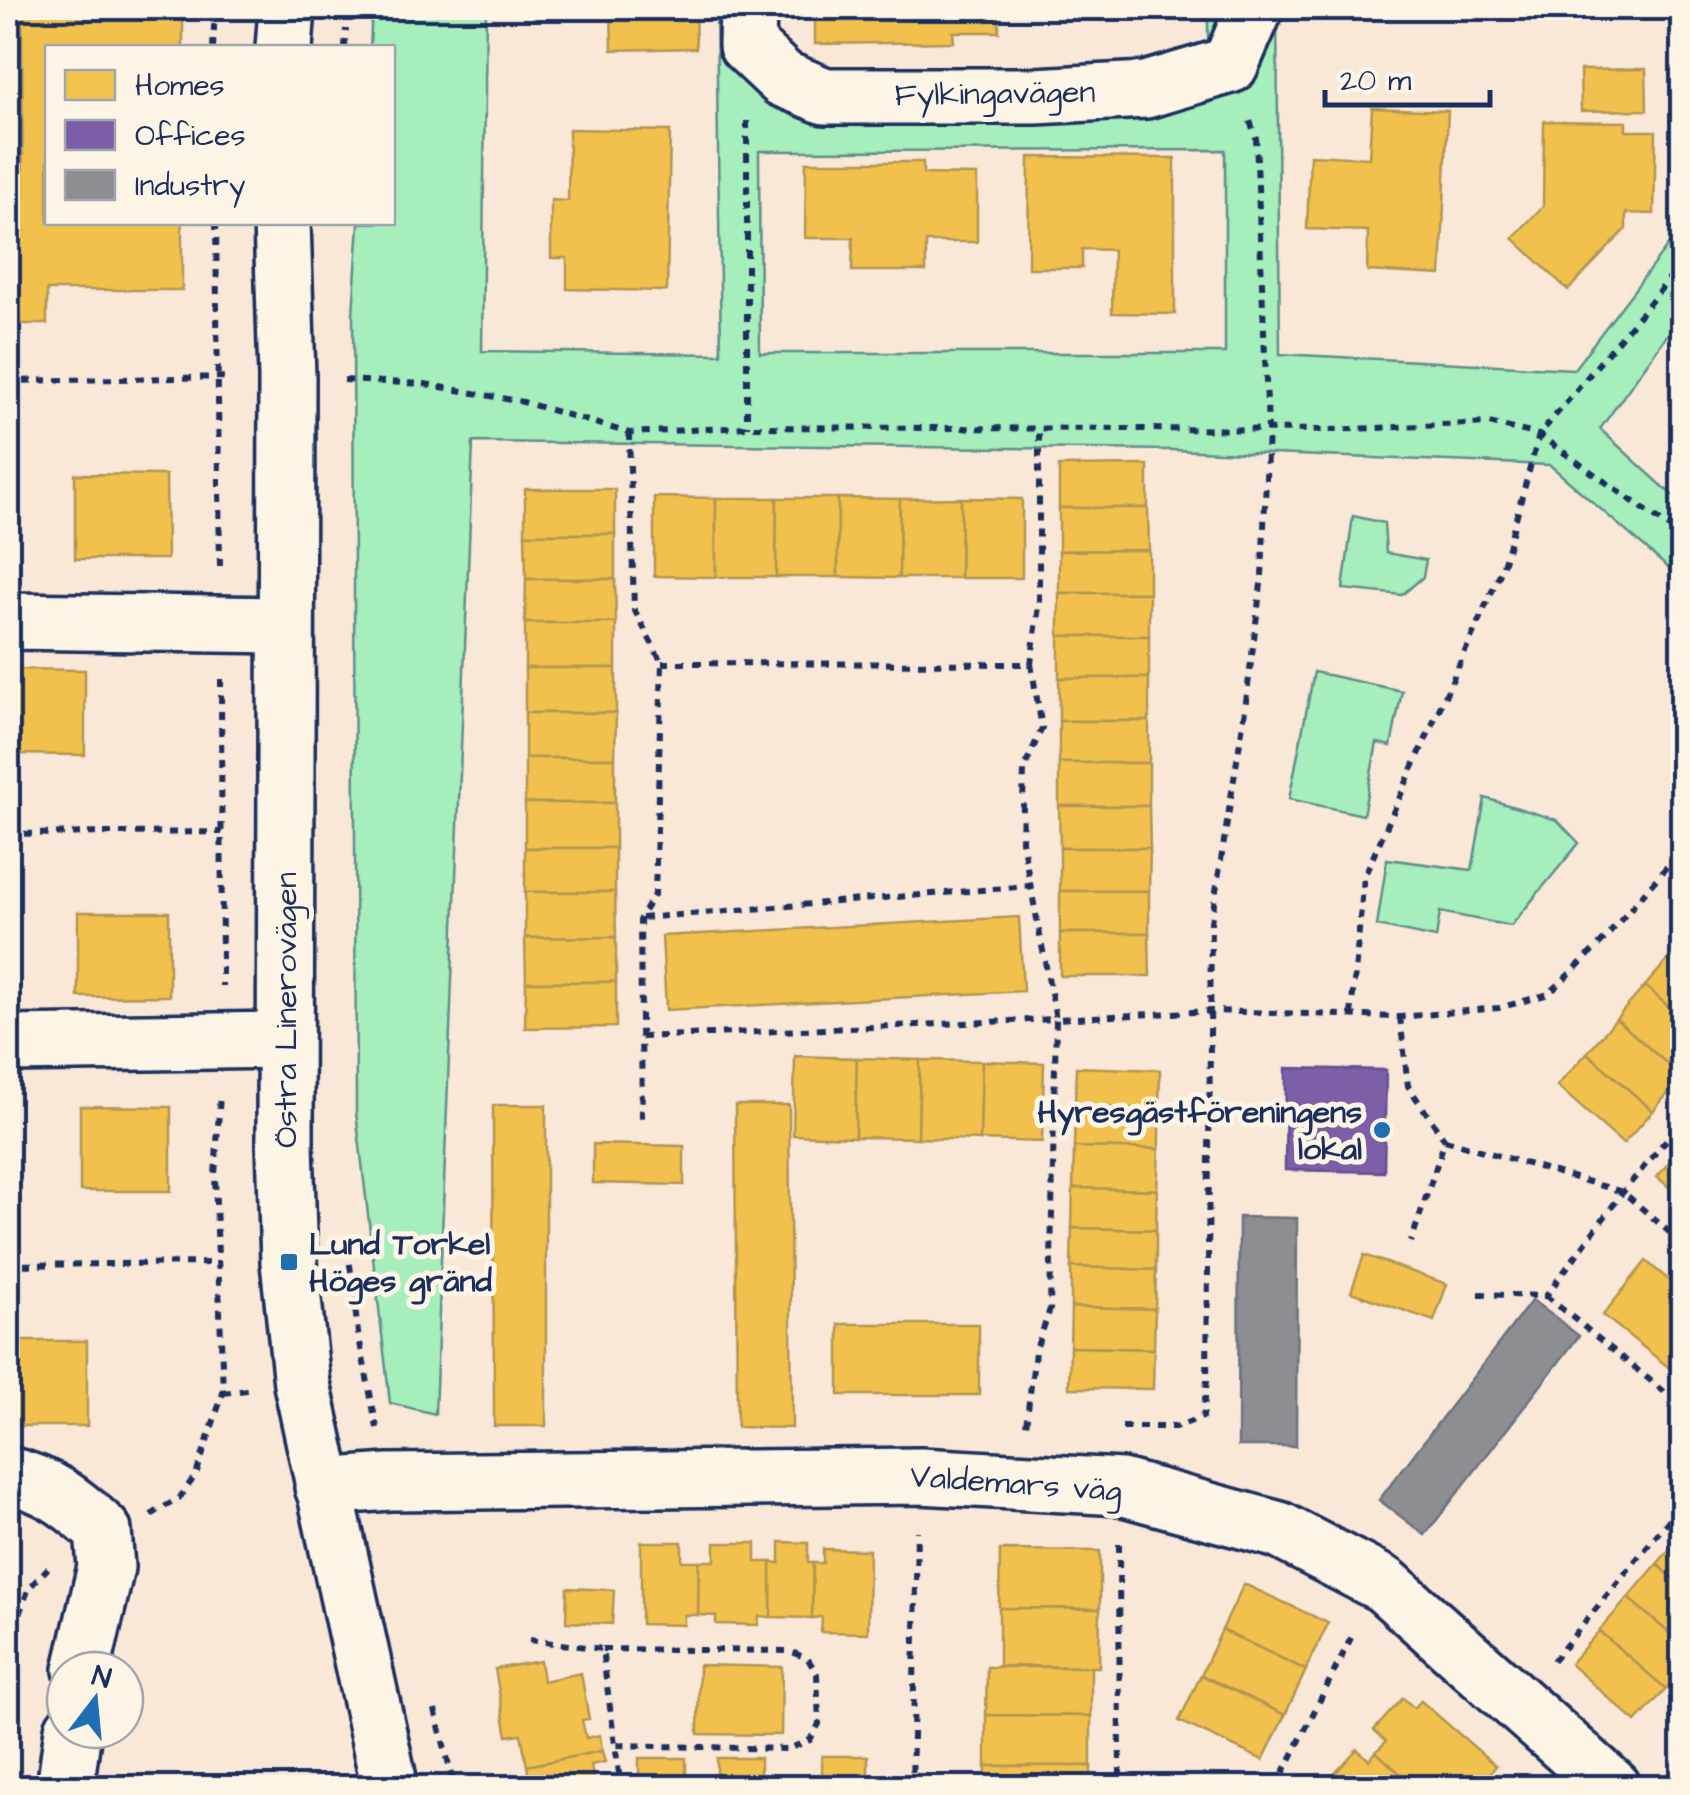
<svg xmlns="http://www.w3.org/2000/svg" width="1690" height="1795" font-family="'Architects Daughter',sans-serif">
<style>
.green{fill:#a6eebb;stroke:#608e8c;stroke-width:2.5;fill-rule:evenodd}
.homes{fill:#f2c14e;stroke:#b29553;stroke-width:2.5}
.offices{fill:#7b5ea7;stroke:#5e5091;stroke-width:2.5}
.industry{fill:#8d8d92;stroke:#6b7182;stroke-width:2.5}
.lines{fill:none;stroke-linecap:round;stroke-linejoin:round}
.minor-casing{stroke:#1b2f5e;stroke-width:62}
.path{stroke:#1b2f5e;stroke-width:6;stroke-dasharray:8 8;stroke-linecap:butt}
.minor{stroke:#fcf5e5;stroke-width:55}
.poi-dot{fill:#1f6fb2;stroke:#fcf5e5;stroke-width:4}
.labels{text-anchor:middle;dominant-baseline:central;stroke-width:10;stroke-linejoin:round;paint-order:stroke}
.street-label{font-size:32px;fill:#1b2f5e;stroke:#fcf5e5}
.poi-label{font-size:32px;font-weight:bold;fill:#1b2f5e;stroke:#fcf5e5;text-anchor:end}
</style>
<rect width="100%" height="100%" fill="#f9e8d7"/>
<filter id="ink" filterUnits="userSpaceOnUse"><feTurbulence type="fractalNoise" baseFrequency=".01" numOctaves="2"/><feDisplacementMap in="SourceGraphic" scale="20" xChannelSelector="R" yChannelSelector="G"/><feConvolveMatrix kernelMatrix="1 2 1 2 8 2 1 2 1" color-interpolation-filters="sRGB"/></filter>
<g filter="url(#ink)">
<g class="green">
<path d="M372,8H486L482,351L721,354L716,8H771V34L810,76L1125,80L1208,53V8H1277L1280,354L1574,369L1682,227V314L1600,429L1682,504V580L1550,465L1172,450L473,442L435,1414L390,1403L356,1112L353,314L359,223L392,222V48L370,47ZM1225,150V353H760L759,151Z"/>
<polygon points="1353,516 1384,523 1386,553 1426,560 1423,577 1402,595 1343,589"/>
<polygon points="1314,672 1402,691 1391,746 1377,743 1363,815 1289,799"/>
<polygon points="1485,798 1557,820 1579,843 1511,926 1440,912 1436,938 1377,926 1387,859 1472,870"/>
</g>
<g class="homes">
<polygon points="22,8 183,8 183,48 48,48 48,222 182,222 182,290 47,290 47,324 8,324 8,199 23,199"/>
<polygon points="611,8 695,8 696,48 612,50"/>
<polygon points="815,8 999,8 999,32 953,32 954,42 815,44"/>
<rect x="1612" y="8" width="70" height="6"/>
<polygon points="1646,69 1647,110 1581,111 1580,70"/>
<polygon points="1372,108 1448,111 1441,275 1367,271 1368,231 1307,229 1310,155 1369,158"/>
<polygon points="1544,121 1626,122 1626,131 1656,131 1654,214 1626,213 1626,229 1568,290 1513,238 1543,206"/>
<polygon points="569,129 670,131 667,291 567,289 567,258 551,258 551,200 568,201"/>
<polygon points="1029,157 1175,158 1175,314 1112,313 1113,250 1082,249 1082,268 1028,268"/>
<polygon points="806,162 923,162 923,174 977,175 977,242 926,242 926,271 852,271 853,238 805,238"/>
<polygon points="1148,465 1148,508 1059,508 1059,466"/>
<polygon points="75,474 166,475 167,559 75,559"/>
<rect x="525" y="489" width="90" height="45"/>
<polygon points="654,497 716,498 716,577 654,576"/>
<polygon points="716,498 777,498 776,577 716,577"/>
<polygon points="777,498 838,498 838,577 776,577"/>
<polygon points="838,498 900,499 899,578 838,577"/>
<polygon points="961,498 1022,499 1022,578 960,578"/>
<polygon points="961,498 960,578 899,578 900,499"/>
<polygon points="1059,508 1148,508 1149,550 1059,551"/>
<polygon points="525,534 615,534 615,579 526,579"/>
<polygon points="1149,550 1149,593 1059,593 1059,551"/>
<polygon points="526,579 615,579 616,623 525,623"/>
<rect x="1059" y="593" width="90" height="43"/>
<rect x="525" y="623" width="91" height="45"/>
<rect x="1059" y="636" width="90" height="42"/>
<rect x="525" y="668" width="91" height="45"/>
<polygon points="8,669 85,670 85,755 8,754"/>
<rect x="1059" y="678" width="90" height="43"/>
<polygon points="525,713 616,713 615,758 525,758"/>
<rect x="1059" y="721" width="90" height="42"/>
<rect x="525" y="758" width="90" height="45"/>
<rect x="1059" y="763" width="90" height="43"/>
<rect x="525" y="803" width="90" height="45"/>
<polygon points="1059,806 1149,806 1150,848 1060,848"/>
<rect x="525" y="848" width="90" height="44"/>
<polygon points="1060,848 1150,848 1149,891 1060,891"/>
<rect x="1060" y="891" width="89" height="42"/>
<polygon points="525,892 615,892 616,937 525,938"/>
<polygon points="78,912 169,912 169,996 78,997"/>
<polygon points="1019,917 1023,991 666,1010 662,936"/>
<polygon points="1060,933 1149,933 1150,976 1060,976"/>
<polygon points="616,937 616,982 526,982 525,938"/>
<polygon points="1674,953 1682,960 1682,1019 1645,986"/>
<polygon points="526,982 616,982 616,1027 525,1028"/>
<polygon points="1645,986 1682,1019 1682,1077 1616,1019"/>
<polygon points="1616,1019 1682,1077 1653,1111 1587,1053"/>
<polygon points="1587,1053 1653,1111 1623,1144 1557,1086"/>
<polygon points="795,1056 857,1058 855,1137 793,1135"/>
<polygon points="857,1058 920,1060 918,1138 855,1137"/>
<polygon points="920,1060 982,1061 980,1140 918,1138"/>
<polygon points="982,1061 1044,1063 1042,1142 980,1140"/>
<polygon points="1076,1067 1160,1070 1159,1109 1075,1107"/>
<polygon points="493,1105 546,1105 546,1426 494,1426"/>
<polygon points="735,1105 789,1105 792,1428 737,1427"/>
<polygon points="80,1106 171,1107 171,1191 80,1191"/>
<polygon points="1075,1107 1159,1109 1159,1149 1074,1147"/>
<polygon points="593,1144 684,1146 684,1185 593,1183"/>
<polygon points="1682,1146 1682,1198 1657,1177"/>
<polygon points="1074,1147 1159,1149 1157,1190 1073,1188"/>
<polygon points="1073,1188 1157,1190 1156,1230 1072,1228"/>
<polygon points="1072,1228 1156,1230 1156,1270 1071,1267"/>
<polygon points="1364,1255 1447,1284 1434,1321 1351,1292"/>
<polygon points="1646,1261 1682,1291 1682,1378 1603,1315"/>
<polygon points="1071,1267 1156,1270 1155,1309 1071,1307"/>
<polygon points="1071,1307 1155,1309 1154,1349 1070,1347"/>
<rect x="839" y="1324" width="140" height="71"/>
<rect x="8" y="1341" width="79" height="85"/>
<polygon points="1070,1347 1154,1349 1153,1389 1069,1388"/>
<polygon points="1682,1535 1682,1586 1657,1564"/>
<polygon points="641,1542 682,1542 682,1561 699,1561 698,1615 684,1615 684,1625 641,1624"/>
<polygon points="780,1542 808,1543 808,1563 813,1563 812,1618 771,1617 771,1562 780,1563"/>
<polygon points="715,1543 756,1543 756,1562 771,1562 771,1617 759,1616 758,1625 716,1624 716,1616 698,1615 699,1561 715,1561"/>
<polygon points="823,1549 869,1550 868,1633 821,1632 822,1617 812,1618 813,1563 823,1563"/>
<polygon points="1000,1550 1100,1551 1100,1609 999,1608"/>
<polygon points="1657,1564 1682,1586 1682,1644 1628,1598"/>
<polygon points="1244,1584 1328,1623 1306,1670 1222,1630"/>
<polygon points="567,1588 614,1590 612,1624 566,1622"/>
<polygon points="1628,1598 1682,1644 1682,1670 1666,1689 1599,1631"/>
<polygon points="999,1608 1100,1609 1099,1667 999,1666"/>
<polygon points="1222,1630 1306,1670 1285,1715 1201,1675"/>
<polygon points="1599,1631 1666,1689 1636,1722 1570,1664"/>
<polygon points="540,1661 543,1681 581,1673 589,1719 582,1720 586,1738 600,1735 602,1751 527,1766 521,1734 507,1736 495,1669"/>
<polygon points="699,1665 782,1667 781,1735 698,1734"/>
<polygon points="987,1667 1091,1667 1091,1716 986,1715"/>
<polygon points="1201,1675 1285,1715 1263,1760 1179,1721"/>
<polygon points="1403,1698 1414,1708 1421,1701 1496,1766 1477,1788 1416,1788 1376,1752 1386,1741 1374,1730"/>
<polygon points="986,1715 1091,1716 1091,1766 986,1766"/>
<polygon points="1357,1749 1369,1760 1376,1752 1416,1788 1338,1788 1329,1780"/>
<polygon points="602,1751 605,1762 591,1765 594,1784 608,1781 609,1788 531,1788 527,1766"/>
<polygon points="822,1756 868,1756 868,1788 792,1788 792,1777 822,1777"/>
<polygon points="639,1758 686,1758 686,1777 698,1777 698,1788 639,1788"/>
<polygon points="717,1758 760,1758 760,1777 792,1777 792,1788 698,1788 698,1777 717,1777"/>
<rect x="986" y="1766" width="105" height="22"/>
</g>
<polygon class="offices" points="1286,1068 1386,1070 1384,1172 1285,1170"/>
<g class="industry">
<polygon points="1239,1217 1297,1218 1296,1446 1238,1446"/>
<polygon points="1532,1300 1579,1336 1425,1535 1379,1500"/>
</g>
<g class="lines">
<g class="minor-casing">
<g id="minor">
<polyline points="748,8 747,45 783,79 825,96 1035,96 1146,90 1230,65 1255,8"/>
<polyline points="284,48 287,8"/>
<polyline points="282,222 287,377 285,1145 289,1262 302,1384 390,1788"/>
<polyline points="8,621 285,625"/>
<polyline points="8,1044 285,1040"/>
<path d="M8,1475C50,1485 72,1502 103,1531L106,1567L82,1670"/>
<polyline points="323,1487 389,1482 920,1476 1121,1487 1279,1530 1385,1585 1613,1788"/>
<polyline points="65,1788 73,1730"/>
</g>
</g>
<g class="path">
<polyline points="213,48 215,8"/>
<polyline points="345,48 346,29"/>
<polyline points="747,121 747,427"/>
<polyline points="216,222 220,571"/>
<polyline points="344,380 425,384 523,402 629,433 747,427 1330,430 1489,423 1539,435 1682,536"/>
<polyline points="8,381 231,377"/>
<polyline points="629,433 634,609 662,663 655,893 640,918 642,1123"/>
<polyline points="662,663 1031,664 1039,606 1039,428"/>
<polyline points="1031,664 1042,728 1024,769 1022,841 1056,1019 1211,1011 1400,1017 1499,1008 1549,994 1602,942 1682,849"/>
<polyline points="221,679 222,986"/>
<polyline points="8,834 222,832"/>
<polyline points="642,918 1030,886"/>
<polyline points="1351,1015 1364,877 1502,569 1539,435 1682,264"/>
<polyline points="1400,1017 1408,1086 1445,1140 1411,1242"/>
<polyline points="641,1037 1056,1019 1050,1309 1035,1352 1026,1426"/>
<polyline points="1445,1140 1623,1192 1682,1243"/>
<polyline points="348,1248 358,1333 377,1428"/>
<polyline points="8,1265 220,1263"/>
<polyline points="1479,1294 1546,1296 1623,1192 1682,1121"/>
<polyline points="1546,1296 1682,1406"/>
<polyline points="223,1393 247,1390"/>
<polyline points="1122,1427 1175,1427 1203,1417 1207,1381 1211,922 1244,717 1262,576 1268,429 1256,138 1249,118"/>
<polyline points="151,1515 179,1498 196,1475 223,1393 215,1176 220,1094"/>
<polyline points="1119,1544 1120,1788"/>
<polyline points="529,1640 602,1649 621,1788"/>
<polyline points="8,1644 29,1588 48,1568"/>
<polyline points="602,1649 790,1651 808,1659 817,1674 819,1724 810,1740 788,1749 615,1745"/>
<polyline points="1553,1661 1682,1504"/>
<polyline points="435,1710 455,1788"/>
<polyline points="912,1788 917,1531"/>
<polyline points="1276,1788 1354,1632"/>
</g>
<use href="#minor" class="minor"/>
</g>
</g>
<g class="poi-dot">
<circle cx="1382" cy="1130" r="10"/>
<rect x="279" y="1252" width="20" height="20" rx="5"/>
</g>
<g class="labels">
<g class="street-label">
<text transform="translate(995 94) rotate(-1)">Fylkingavägen</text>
<text transform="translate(286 1010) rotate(-90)">Östra Linerovägen</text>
<text transform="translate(1016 1484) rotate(4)">Valdemars väg</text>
</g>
<g class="poi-label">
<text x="1362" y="1112">Hyresgästföreningens<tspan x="1362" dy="37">lokal</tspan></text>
<text x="309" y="1244" text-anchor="start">Lund Torkel<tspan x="309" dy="37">Höges gränd</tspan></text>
</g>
</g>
<rect width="1690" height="1795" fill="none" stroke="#fcf5e5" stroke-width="40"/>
<rect x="20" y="20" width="1650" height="1755" fill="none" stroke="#1b2f5e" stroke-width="4" filter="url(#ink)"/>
<rect x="45" y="45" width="350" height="180" fill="#fcf5e5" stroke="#a2a6af" stroke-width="2.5"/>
<rect x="65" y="70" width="50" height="30" fill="#f2c14e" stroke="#a2a6af" stroke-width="2.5"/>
<text x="135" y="95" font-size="30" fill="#1b2f5e">Homes</text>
<rect x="65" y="120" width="50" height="30" fill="#7b5ea7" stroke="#a2a6af" stroke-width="2.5"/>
<text x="135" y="145" font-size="30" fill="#1b2f5e">Offices</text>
<rect x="65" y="170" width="50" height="30" fill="#8d8d92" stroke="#a2a6af" stroke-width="2.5"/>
<text x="135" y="195" font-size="30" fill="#1b2f5e">Industry</text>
<g transform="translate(95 1700) rotate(16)"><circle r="48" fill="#fcf5e5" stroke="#a2a6af" stroke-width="2.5"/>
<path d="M0-8L18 38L0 25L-18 38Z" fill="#1f6fb2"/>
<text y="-15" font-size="28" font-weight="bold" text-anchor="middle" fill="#1b2f5e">N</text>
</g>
<path d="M1325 90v15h165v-15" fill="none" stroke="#1b2f5e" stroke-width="5"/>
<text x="1340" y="90" font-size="30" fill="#1b2f5e" stroke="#fcf5e5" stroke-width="8" paint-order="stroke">20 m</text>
</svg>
